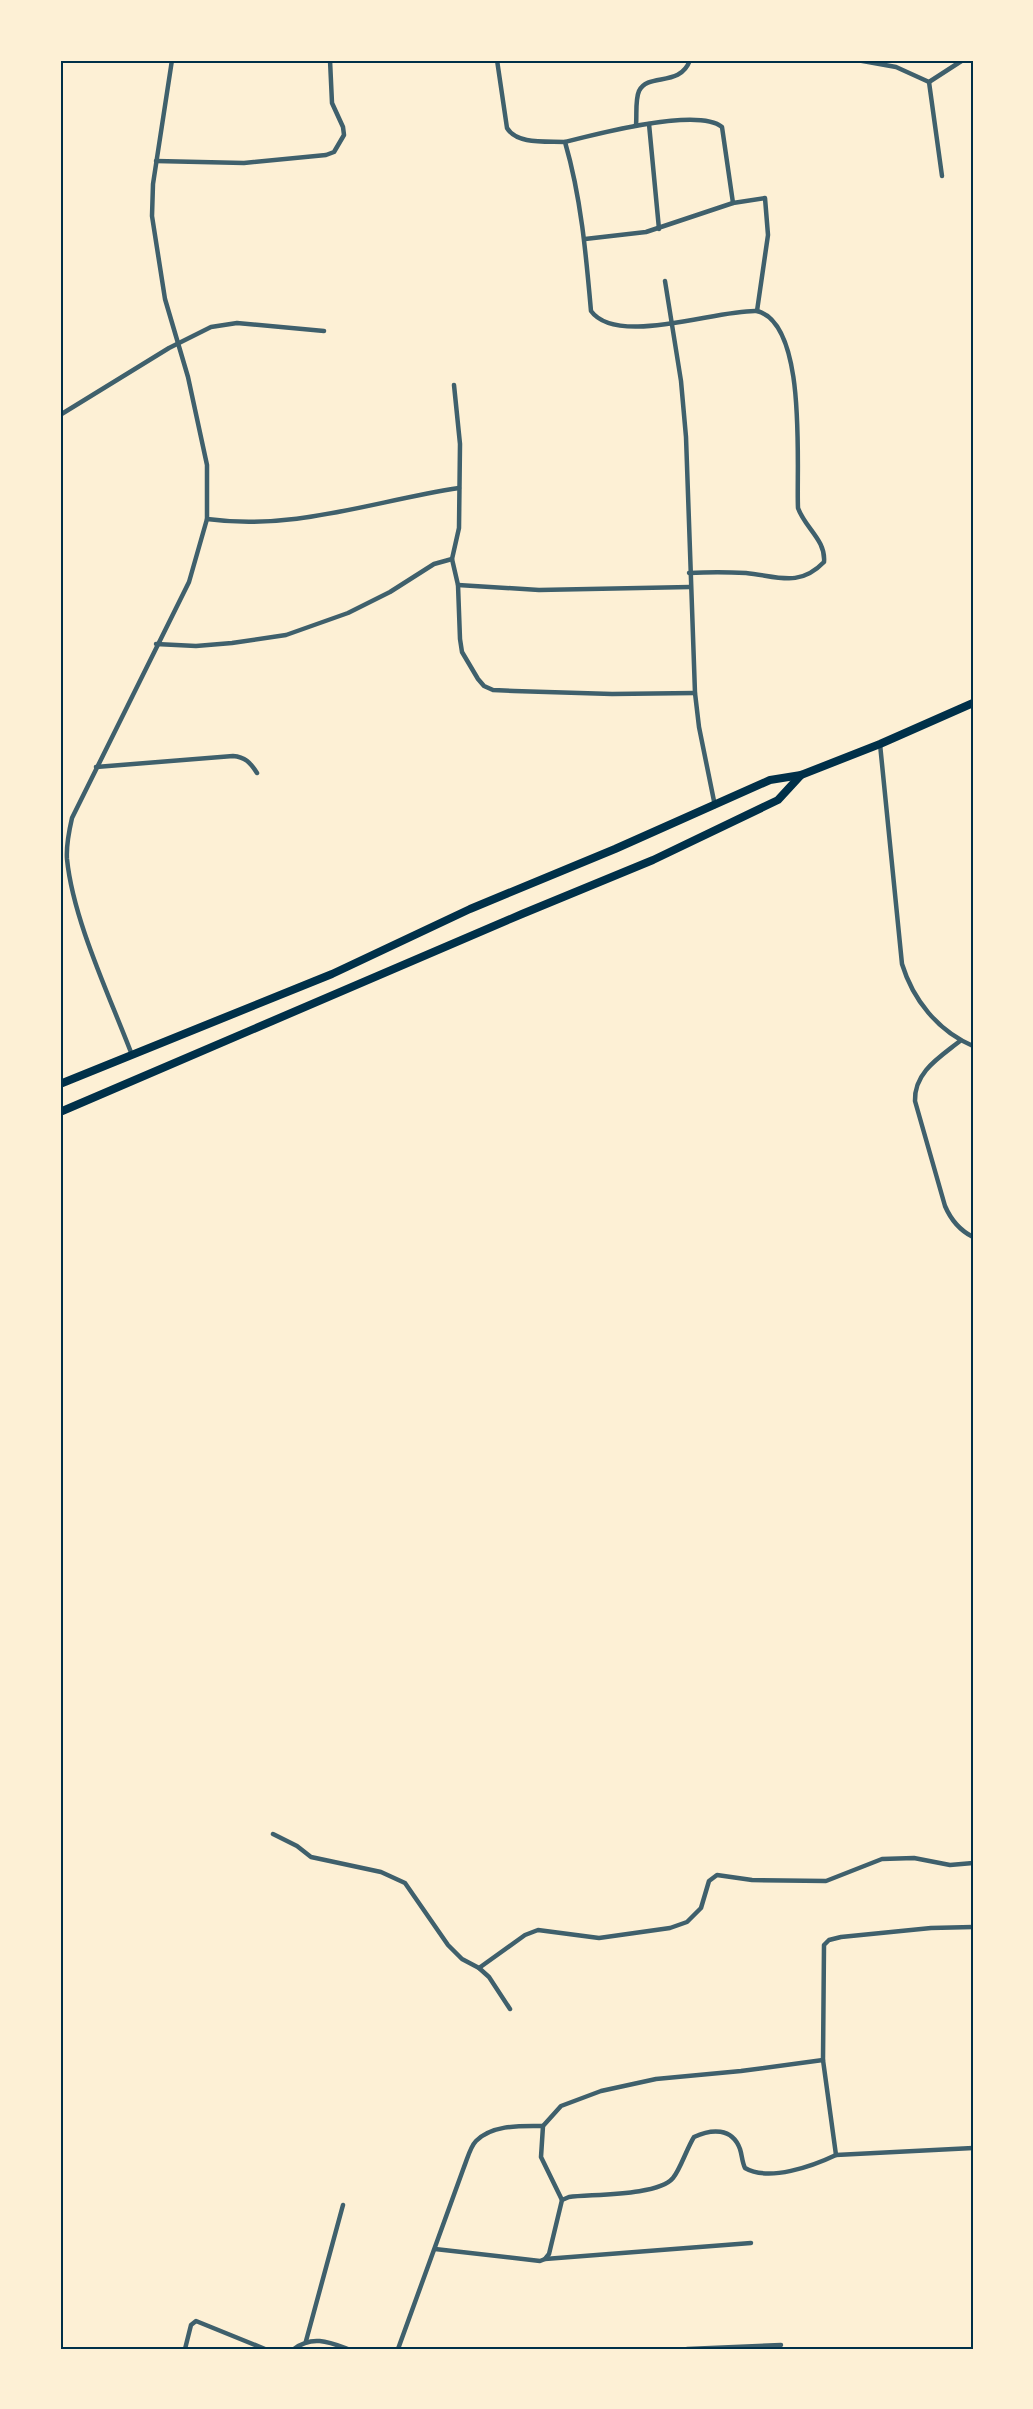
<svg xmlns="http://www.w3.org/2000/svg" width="1033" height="2409" font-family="'Archivo Narrow',sans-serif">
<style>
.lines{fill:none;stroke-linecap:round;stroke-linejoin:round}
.minor{stroke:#3f606c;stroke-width:4.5}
.trunk{stroke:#003049;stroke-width:8}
.neatline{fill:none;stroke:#003049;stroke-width:2}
</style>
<rect width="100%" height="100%" fill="#fdf0d5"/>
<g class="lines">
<g class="minor">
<path d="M497,60L507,128C517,145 547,141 565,142C581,197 586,254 591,311C617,347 718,309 757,311C808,324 796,466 798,508C805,528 826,540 824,562C799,588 777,576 746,573C727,572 708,572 689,573"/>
<polyline points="857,60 896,67 929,82 963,60"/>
<polyline points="929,82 942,176"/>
<polyline points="649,124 659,229"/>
<path d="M636,125C637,115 635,100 639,91C648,72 680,88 690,60"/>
<path d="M565,142C596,134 698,107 722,127L733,203"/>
<polyline points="156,161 244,163 326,155 334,152 344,135 343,127 332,103 330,60"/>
<polyline points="585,239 646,232 733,203 765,198 768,235 757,311"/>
<polyline points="665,281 681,381 686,437 695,693 699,727 715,806"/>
<polyline points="454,385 460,444 459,528 452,559 458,585 460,639 462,652 478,679 484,686 493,690 514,691 612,694 695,693"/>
<polyline points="60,415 169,348 211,327 237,323 324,331"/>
<path d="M207,519C295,531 373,501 459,488"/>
<polyline points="458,585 539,590 690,587"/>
<polyline points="156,644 196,646 232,643 286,635 348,613 390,592 434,564 452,559"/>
<path d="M880,744L902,964C913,1000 938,1031 973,1046"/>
<path d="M96,767L233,756C245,757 250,762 257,773"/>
<path d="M960,1041C940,1057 914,1072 915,1101L945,1206C951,1220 959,1230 973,1237"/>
<path d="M132,1055C110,997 73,920 67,859C66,845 69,831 72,818L189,582L207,519V465L188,377L165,299L152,216L153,184L172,60"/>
<polyline points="273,1834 297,1846 311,1857 381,1872 405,1883 448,1945 462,1959 479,1968 489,1977 510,2009"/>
<polyline points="479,1968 525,1935 538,1930 599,1938 670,1928 687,1922 701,1908 709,1881 717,1875 752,1880 826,1881 882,1859 914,1858 950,1865 973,1863"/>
<polyline points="836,2155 823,2060 824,1945 829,1940 841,1937 931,1928 973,1927"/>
<polyline points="562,2200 541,2157 543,2126 561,2106 601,2091 656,2079 741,2071 823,2060"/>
<path d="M435,2249L540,2261L545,2259L549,2254L562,2200L569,2197C593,2194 658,2196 673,2178C680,2170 687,2148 694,2137C711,2129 732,2127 740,2149C742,2155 742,2162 745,2168C769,2182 813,2166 836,2155L973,2148"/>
<polyline points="545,2259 751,2243"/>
<polyline points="306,2341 343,2205"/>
<polyline points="185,2349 191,2325 196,2321 265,2349"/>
<path d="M294,2349C312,2335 329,2342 348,2349"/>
<path d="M398,2349L464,2167C467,2160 470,2147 476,2141C493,2124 522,2126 543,2126"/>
<polyline points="687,2349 781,2345"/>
</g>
<g class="trunk">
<polyline points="60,1084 332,974 470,909 615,849 770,780 801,775 880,744 973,703"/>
<polyline points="60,1112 522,914 653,860 778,800 801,775"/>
</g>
</g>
<rect width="1033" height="2409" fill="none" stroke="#fdf0d5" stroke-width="123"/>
<rect x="62" y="62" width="910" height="2286" class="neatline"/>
</svg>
